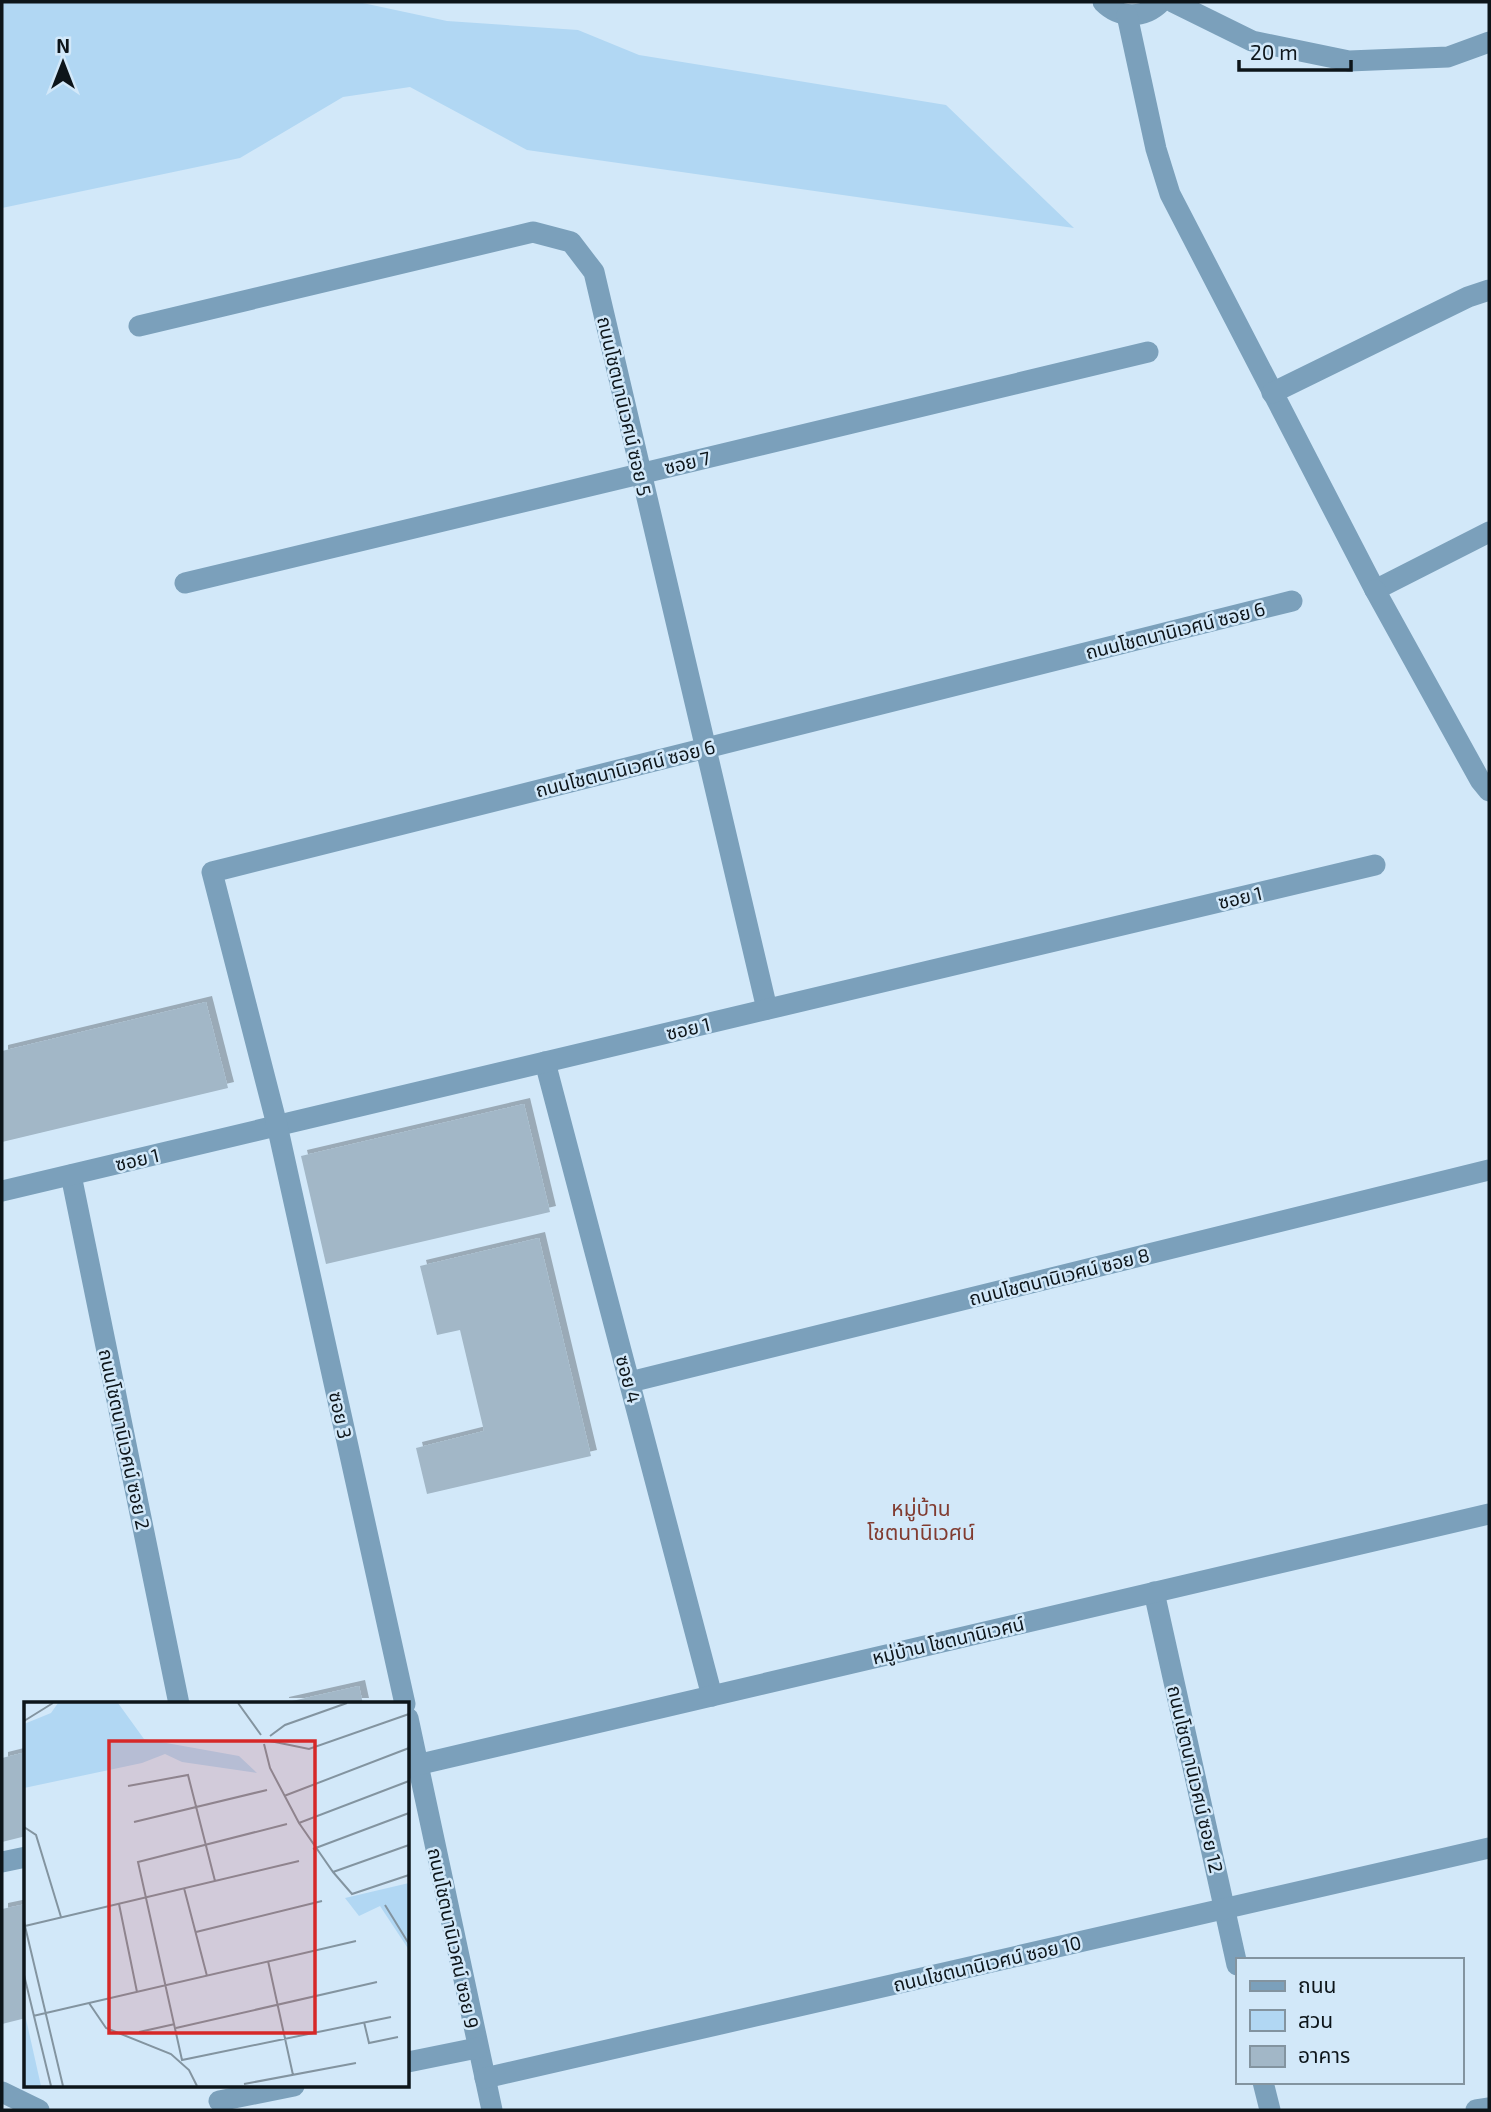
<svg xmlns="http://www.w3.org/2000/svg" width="1491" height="2112" font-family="'Exo 2','Noto Sans Thai',sans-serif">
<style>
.green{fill:#b1d7f3}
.building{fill:#a2b7c7;filter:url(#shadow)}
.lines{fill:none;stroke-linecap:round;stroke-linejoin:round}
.street{stroke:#7ba0bb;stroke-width:21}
.labels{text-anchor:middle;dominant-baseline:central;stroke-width:5;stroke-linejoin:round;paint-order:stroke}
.street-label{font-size:19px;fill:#0d151a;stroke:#d2e8f9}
.neighbourhood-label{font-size:21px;fill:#813b30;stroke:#d2e8f9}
.inset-road{fill:none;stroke:#8394a0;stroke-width:2}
.view{fill:#d62828;fill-opacity:0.15;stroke:#d62828;stroke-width:3.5}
.inset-edge{fill:none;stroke:#0d151a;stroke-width:3.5}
</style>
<defs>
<filter id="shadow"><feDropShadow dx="6" dy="-6" stdDeviation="0" flood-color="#0004"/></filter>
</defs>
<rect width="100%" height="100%" fill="#d2e8f9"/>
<polygon class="green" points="2,2 358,2 447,21 578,30 639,55 946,105 1074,228 527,150 410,87 343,97 240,158 2,208"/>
<g class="building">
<polygon points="206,1002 228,1088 2,1142 2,1051"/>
<polygon points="524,1104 550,1212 326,1264 301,1156"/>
<polygon points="539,1238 591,1456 427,1494 416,1448 484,1431 460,1330 437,1335 420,1266"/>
<polygon points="359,1686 363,1704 283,1704 283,1703"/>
<polygon points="26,1752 26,1836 2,1842 2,1758"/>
<polygon points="26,1904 26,2018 2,2024 2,1909"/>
</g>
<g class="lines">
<g class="street">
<path d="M1103,2C1120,19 1144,19 1161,2"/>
<polyline points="1173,2 1252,41 1349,61 1448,57 1489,42"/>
<polyline points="1127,15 1156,149 1170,194 1375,590 1489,532"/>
<polyline points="139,326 533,232 571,242 594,272 767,1009"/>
<polyline points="1272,393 1468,297 1489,290"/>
<polyline points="185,583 1148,352"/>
<polyline points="1375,590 1480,780 1489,791"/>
<polyline points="545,1062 712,1696"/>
<polyline points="71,1175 179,1704"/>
<polyline points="2,1191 1375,865"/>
<polyline points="630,1382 1489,1170"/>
<polyline points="1154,1592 1237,1965"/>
<polyline points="405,1704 277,1125 212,872 1292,601"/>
<polyline points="408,1718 492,2110"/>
<polyline points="408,1767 1489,1514"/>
<polyline points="2,1862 26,1857"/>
<polyline points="408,2062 477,2048"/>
<polyline points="485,2078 1489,1848"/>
<polyline points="1263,2082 1270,2110"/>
<polyline points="2,2092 39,2110"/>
<polyline points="219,2101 294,2086"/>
<polyline points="1476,2110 1489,2108"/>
</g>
</g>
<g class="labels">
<g class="street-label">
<text transform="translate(625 406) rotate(77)">ถนนโชตนานิเวศน์ ซอย 5</text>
<text transform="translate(687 462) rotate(-13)">ซอย 7</text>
<text transform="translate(1175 630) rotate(-14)">ถนนโชตนานิเวศน์ ซอย 6</text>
<text transform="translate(625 768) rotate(-14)">ถนนโชตนานิเวศน์ ซอย 6</text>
<text transform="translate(1240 897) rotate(-13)">ซอย 1</text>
<text transform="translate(688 1028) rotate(-13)">ซอย 1</text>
<text transform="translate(137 1159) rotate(-13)">ซอย 1</text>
<text transform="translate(1059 1276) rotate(-14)">ถนนโชตนานิเวศน์ ซอย 8</text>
<text transform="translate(629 1379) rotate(75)">ซอย 4</text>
<text transform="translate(341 1415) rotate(78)">ซอย 3</text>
<text transform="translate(125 1439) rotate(78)">ถนนโชตนานิเวศน์ ซอย 2</text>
<text transform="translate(948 1640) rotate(-13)">หมู่บ้าน โชตนานิเวศน์</text>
<text transform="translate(1196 1779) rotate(77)">ถนนโชตนานิเวศน์ ซอย 12</text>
<text transform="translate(454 1938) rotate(78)">ถนนโชตนานิเวศน์ ซอย 9</text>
<text transform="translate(987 1963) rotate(-13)">ถนนโชตนานิเวศน์ ซอย 10</text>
</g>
<g class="neighbourhood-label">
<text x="921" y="1507">หมู่บ้าน<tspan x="921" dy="24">โชตนานิเวศน์</tspan></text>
</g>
</g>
<g transform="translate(24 1702)">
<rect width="385" height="385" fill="#d2e8f9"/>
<path d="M34,1H94L120,37L215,54L233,71L158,60L141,52L118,61L0,86V22L27,11ZM385,181V248L356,204L335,214L321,196ZM0,308L17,384H0Z" fill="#b1d7f3"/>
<path class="inset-road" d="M214,1L237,33M0,19L29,1M246,34L261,23L323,1M246,39L285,47L385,12M240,42L246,66L275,121L385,79M104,84L164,73L191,179M260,94L385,46M110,120L243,88M275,121L309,170L385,143M263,122L114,160L158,358L367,315M0,125L12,133L37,215M289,147L385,111M309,170L328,192L385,173M160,186L183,274M95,202L113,290M361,203L385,242M0,220L39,384M1,224L275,159M172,230L298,199M244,259L269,373M0,273L27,384M65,301L82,326L147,352L165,368L173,384M9,314L332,239M340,320L345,341L374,335M152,326L353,280M115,330L151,322M220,382L332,361"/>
<path class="view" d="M85,39H291V331H85Z"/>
<rect width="385" height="385" class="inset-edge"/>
</g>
<rect width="1491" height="2112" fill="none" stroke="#0d151a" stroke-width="7"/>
<rect x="1236" y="1958" width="228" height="126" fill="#d2e8f9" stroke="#8394a0" stroke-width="2"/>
<rect x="1250" y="1981" width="35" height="10" fill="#7ba0bb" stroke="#8394a0" stroke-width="2"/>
<text x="1298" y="1993" font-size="21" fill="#0d151a">ถนน</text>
<rect x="1250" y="2010" width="35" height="21" fill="#b1d7f3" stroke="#8394a0" stroke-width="2"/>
<text x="1298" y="2028" font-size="21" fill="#0d151a">สวน</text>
<rect x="1250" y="2046" width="35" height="21" fill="#a2b7c7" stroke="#8394a0" stroke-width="2"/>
<text x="1298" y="2063" font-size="21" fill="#0d151a">อาคาร</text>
<g transform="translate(63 63)" stroke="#d2e8f9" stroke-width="5" paint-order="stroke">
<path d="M0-5L12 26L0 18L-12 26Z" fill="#0d151a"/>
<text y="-10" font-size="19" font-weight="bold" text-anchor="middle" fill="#0d151a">N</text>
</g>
<path d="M1239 60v10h112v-10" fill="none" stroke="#0d151a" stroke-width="3.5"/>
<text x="1250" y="60" font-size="21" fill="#0d151a" stroke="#d2e8f9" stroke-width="5" paint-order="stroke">20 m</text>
</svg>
